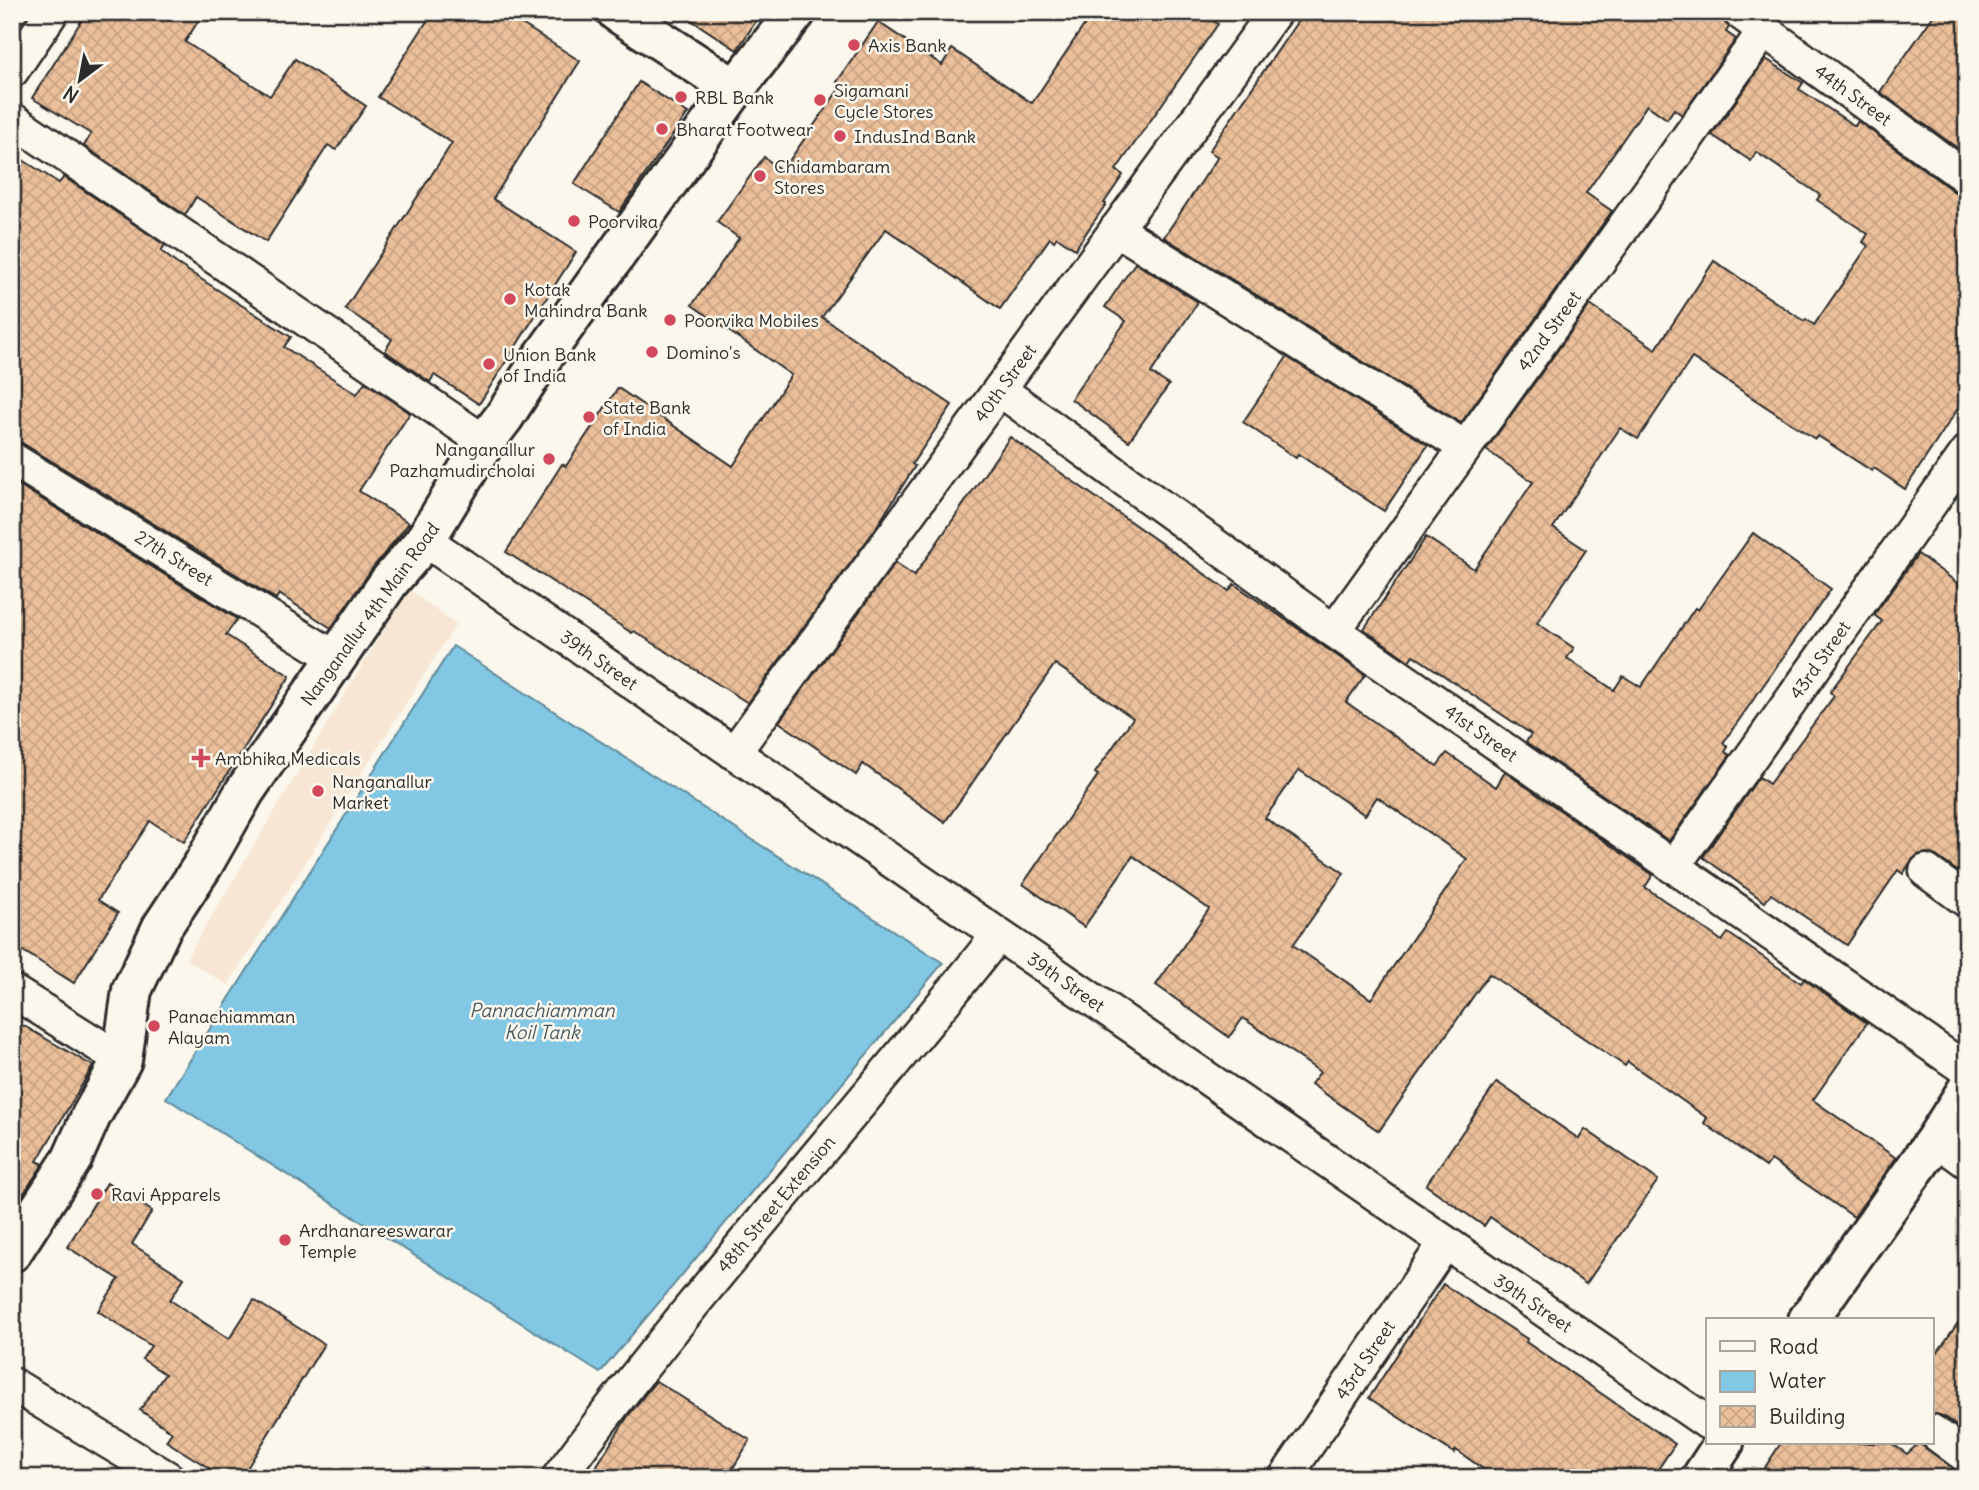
<svg xmlns="http://www.w3.org/2000/svg" width="1979" height="1490" font-family="Delius,sans-serif">
<style>
.built{fill:#f6e6d3}
.water{fill:#82c7e3;stroke:#5f8999;stroke-width:2}
.building{fill:url(#building-cross-hatch);stroke:#2b2b2b;stroke-width:2;fill-rule:evenodd}
.lines{fill:none;stroke-linecap:round;stroke-linejoin:round}
.street-casing{stroke:#2b2b2b;stroke-width:37}
.secondary-casing{stroke:#2b2b2b;stroke-width:44}
.street{stroke:#fbf7ec;stroke-width:32}
.secondary{stroke:#fbf7ec;stroke-width:38}
.poi-dot{fill:#d1495b;stroke:#fbf7ec;stroke-width:2.5}
.labels{text-anchor:middle;dominant-baseline:central;stroke-width:5;stroke-linejoin:round;paint-order:stroke}
.poi-label{font-size:18px;fill:#2b2b2b;stroke:#fbf7ec;text-anchor:start}
.street-label{font-size:18px;fill:#2b2b2b;stroke:#fbf7ec}
.water-label{font-size:19px;font-style:italic;fill:#455a62;stroke:#fbf7ec}
</style>
<defs>
<pattern id="building-cross-hatch" width="8" height="8" patternUnits="userSpaceOnUse" patternTransform="scale(1.75)"><rect width="8" height="8" fill="#eabf9a"/><path d="M0 0l8 8M0 8l8-8" fill="none" stroke="#c9a485"/></pattern>
</defs>
<rect width="100%" height="100%" fill="#fbf7ec"/>
<filter id="ink" filterUnits="userSpaceOnUse"><feTurbulence type="fractalNoise" baseFrequency=".0143" numOctaves="2"/><feDisplacementMap in="SourceGraphic" scale="14" xChannelSelector="R" yChannelSelector="G"/><feConvolveMatrix kernelMatrix="1 2 1 2 8 2 1 2 1" color-interpolation-filters="sRGB"/></filter>
<g filter="url(#ink)">
<polygon class="built" points="408,589 456,624 228,985 186,959"/>
<polygon class="water" points="453,646 943,963 600,1373 166,1098"/>
<g class="building">
<polygon points="87,12 204,12 185,42 270,96 295,59 366,106 336,150 328,145 266,242 196,197 185,215 84,146 91,134 32,98"/>
<polygon points="433,12 503,12 580,61 493,199 576,252 479,404 434,375 430,382 385,351 392,339 345,309 452,143 378,97"/>
<polygon points="679,12 762,12 737,50"/>
<polygon points="1093,12 1200,12 1218,24 1116,170 1123,175 1104,203 1106,204 1075,249 1057,237 1054,241 1050,238 1000,309 886,229 822,317 952,405 912,464 915,466 874,531 748,703 634,631 632,633 506,552 562,464 566,466 618,388 733,466 791,375 692,305 739,238 717,222 764,157 782,171 842,85 837,82 878,22 942,65 952,49 1032,103"/>
<polygon points="1304,12 1721,12 1723,20 1729,27 1726,32 1736,39 1682,115 1674,109 1667,119 1647,105 1586,193 1612,211 1461,423 1164,237 1218,157 1209,151"/>
<polygon points="1936,12 1967,12 1967,155 1880,92"/>
<polygon points="1766,59 1803,83 1799,89 1855,126 1858,121 1956,193 1967,196 1967,395 1905,489 1874,468 1872,471 1818,436 1815,439 1692,358 1638,439 1620,428 1553,528 1586,550 1537,623 1574,648 1567,658 1614,690 1623,676 1641,687 1695,608 1698,610 1753,533 1831,589 1723,743 1728,747 1725,752 1730,755 1669,841 1526,742 1531,734 1413,655 1409,661 1364,629 1426,537 1474,569 1533,482 1486,450 1590,305 1656,349 1714,261 1804,321 1806,319 1814,325 1868,246 1863,242 1868,234 1817,200 1820,195 1756,152 1751,161 1712,135"/>
<polygon points="639,82 688,113 619,212 574,184"/>
<polygon points="12,153 59,183 64,177 165,245 161,251 176,263 291,337 284,347 357,394 365,382 410,413 359,491 409,523 371,570 331,628 279,594 276,599 22,443 12,441"/>
<polygon points="1135,263 1198,302 1151,373 1169,385 1129,441 1071,399 1126,321 1105,307"/>
<polygon points="1287,357 1428,445 1384,511 1298,454 1296,458 1243,422"/>
<path d="M1010,437L1229,591L1234,584L1365,675L1346,702L1437,766L1447,753L1496,787L1505,772L1653,875L1645,887L1722,941L1728,933L1801,983L1804,979L1867,1023L1813,1100L1896,1158L1854,1217L1771,1160L1766,1167L1704,1123L1707,1118L1628,1062L1625,1066L1489,974L1379,1131L1311,1084L1320,1072L1243,1018L1229,1037L1156,985L1209,909L1133,856L1084,927L1023,884L1098,775L1095,773L1133,718L1055,664L945,822L863,764L856,775L779,722L895,563L914,576ZM1299,770L1365,815L1377,797L1467,859L1371,999L1293,945L1344,873L1265,818Z"/>
<polygon points="12,481 237,619 226,635 290,676 184,842 150,821 98,900 118,913 74,983 12,944"/>
<polygon points="1918,554 1967,590 1967,878 1936,856 1927,853 1918,855 1912,860 1903,874 1898,870 1847,945 1771,894 1765,902 1703,857 1759,777 1769,784 1834,696 1830,692 1882,621 1874,615"/>
<polygon points="12,1019 93,1066 37,1161 43,1164 12,1211"/>
<polygon points="1497,1082 1579,1139 1585,1129 1658,1180 1586,1284 1490,1217 1484,1226 1426,1185"/>
<polygon points="107,1183 152,1211 132,1244 184,1278 170,1300 229,1339 254,1300 324,1344 241,1478 225,1478 166,1441 172,1432 140,1410 165,1374 142,1359 151,1346 98,1311 119,1279 67,1247"/>
<polygon points="1443,1284 1527,1339 1526,1342 1675,1444 1652,1478 1496,1478 1456,1450 1454,1453 1369,1398"/>
<polygon points="1967,1310 1967,1434 1943,1416 1932,1413 1932,1360"/>
<polygon points="656,1381 750,1440 727,1478 589,1478 628,1416"/>
<polygon points="1781,1443 1891,1443 1907,1454 1919,1443 1961,1474 1958,1478 1758,1478"/>
</g>
<g class="lines">
<g class="street-casing">
<g id="street">
<polyline points="1739,12 1967,178"/>
<polyline points="12,71 52,12"/>
<polyline points="12,119 485,442"/>
<polyline points="1116,229 1465,447"/>
<polyline points="1000,390 1334,631 1967,1070"/>
<polyline points="12,459 336,658"/>
<polyline points="425,540 1708,1423"/>
<polyline points="1334,631 1764,31"/>
<polyline points="734,753 1275,12"/>
<polyline points="1673,867 1967,452"/>
<polyline points="1926,871 1967,901"/>
<polyline points="12,991 122,1060"/>
<polyline points="1936,1139 1967,1162"/>
<polyline points="12,1384 168,1478"/>
<polyline points="1932,1431 1967,1457"/>
<path d="M558,1478C696,1290 854,1118 998,935"/>
<polyline points="1285,1478 1445,1243"/>
</g>
</g>
<g class="secondary-casing">
<g id="secondary">
<polyline points="617,12 735,89"/>
<polyline points="12,1252 72,1159 91,1116 122,1060 132,990 162,927 203,865 245,791 389,582 425,540 485,442 504,417 544,355 735,89 796,12"/>
<polyline points="1808,1320 1936,1139 1967,1090"/>
<polyline points="1701,1478 1724,1443"/>
</g>
</g>
<use href="#street" class="street"/>
<use href="#secondary" class="secondary"/>
</g>
</g>
<g class="poi-dot">
<circle cx="854" cy="45" r="7"/>
<circle cx="681" cy="97" r="7"/>
<circle cx="820" cy="100" r="7"/>
<circle cx="662" cy="129" r="7"/>
<circle cx="840" cy="136" r="7"/>
<circle cx="760" cy="176" r="7"/>
<circle cx="574" cy="221" r="7"/>
<circle cx="510" cy="299" r="7"/>
<circle cx="670" cy="320" r="7"/>
<circle cx="652" cy="352" r="7"/>
<circle cx="489" cy="364" r="7"/>
<circle cx="589" cy="417" r="7"/>
<circle cx="549" cy="459" r="7"/>
<path d="M197.5 747.5h7v7h7v7h-7v7h-7v-7h-7v-7h7z"/>
<circle cx="318" cy="791" r="7"/>
<circle cx="154" cy="1026" r="7"/>
<circle cx="97" cy="1194" r="7"/>
<circle cx="285" cy="1240" r="7"/>
</g>
<g class="labels">
<g class="poi-label">
<text x="868" y="45">Axis Bank</text>
<text x="834" y="90">Sigamani<tspan x="834" dy="21">Cycle Stores</tspan></text>
<text x="695" y="97">RBL Bank</text>
<text x="676" y="129">Bharat Footwear</text>
<text x="854" y="136">IndusInd Bank</text>
<text x="774" y="166">Chidambaram<tspan x="774" dy="21">Stores</tspan></text>
<text x="588" y="221">Poorvika</text>
<text x="524" y="289">Kotak<tspan x="524" dy="21">Mahindra Bank</tspan></text>
<text x="684" y="320">Poorvika Mobiles</text>
<text x="666" y="352">Domino's</text>
<text x="503" y="354">Union Bank<tspan x="503" dy="21">of India</tspan></text>
<text x="603" y="407">State Bank<tspan x="603" dy="21">of India</tspan></text>
<text x="535" y="449" text-anchor="end">Nanganallur<tspan x="535" dy="21">Pazhamudircholai</tspan></text>
<text x="215" y="758">Ambhika Medicals</text>
<text x="332" y="781">Nanganallur<tspan x="332" dy="21">Market</tspan></text>
<text x="168" y="1016">Panachiamman<tspan x="168" dy="21">Alayam</tspan></text>
<text x="111" y="1194">Ravi Apparels</text>
<text x="299" y="1230">Ardhanareeswarar<tspan x="299" dy="21">Temple</tspan></text>
</g>
<g class="street-label">
<text transform="translate(1853 95) rotate(36)">44th Street</text>
<text transform="translate(1549 331) rotate(-54)">42nd Street</text>
<text transform="translate(1005 383) rotate(-54)">40th Street</text>
<text transform="translate(174 558) rotate(32)">27th Street</text>
<text transform="translate(370 614) rotate(-54)">Nanganallur 4th Main Road</text>
<text transform="translate(599 660) rotate(35)">39th Street</text>
<text transform="translate(1820 660) rotate(-55)">43rd Street</text>
<text transform="translate(1481 733) rotate(35)">41st Street</text>
<text transform="translate(1066 982) rotate(35)">39th Street</text>
<text transform="translate(776 1204) rotate(-50)">48th Street Extension</text>
<text transform="translate(1533 1303) rotate(34)">39th Street</text>
<text transform="translate(1365 1360) rotate(-56)">43rd Street</text>
</g>
<g class="water-label">
<text x="542" y="1010">Pannachiamman<tspan x="542" dy="22">Koil Tank</tspan></text>
</g>
</g>
<rect width="1979" height="1490" fill="none" stroke="#fbf7ec" stroke-width="42"/>
<rect x="21" y="21" width="1937" height="1448" fill="none" stroke="#2b2b2b" stroke-width="2.5" filter="url(#ink)"/>
<rect x="1706" y="1318" width="228" height="126" fill="#fbf7ec" stroke="#a8a59f" stroke-width="2"/>
<rect x="1720" y="1341" width="35" height="10" fill="#fbf7ec" stroke="#a8a59f" stroke-width="2"/>
<text x="1769" y="1354" font-size="21" fill="#2b2b2b">Road</text>
<rect x="1720" y="1371" width="35" height="21" fill="#82c7e3" stroke="#a8a59f" stroke-width="2"/>
<text x="1769" y="1388" font-size="21" fill="#2b2b2b">Water</text>
<rect x="1720" y="1406" width="35" height="21" fill="url(#building-cross-hatch)" stroke="#a8a59f" stroke-width="2"/>
<text x="1769" y="1424" font-size="21" fill="#2b2b2b">Building</text>
<g transform="translate(80 80) rotate(212)" stroke="#fbf7ec" stroke-width="5" paint-order="stroke">
<path d="M0-5L12 26L0 18L-12 26Z" fill="#2b2b2b"/>
<text y="-10" font-size="19" font-weight="bold" text-anchor="middle" fill="#2b2b2b">N</text>
</g>
</svg>
